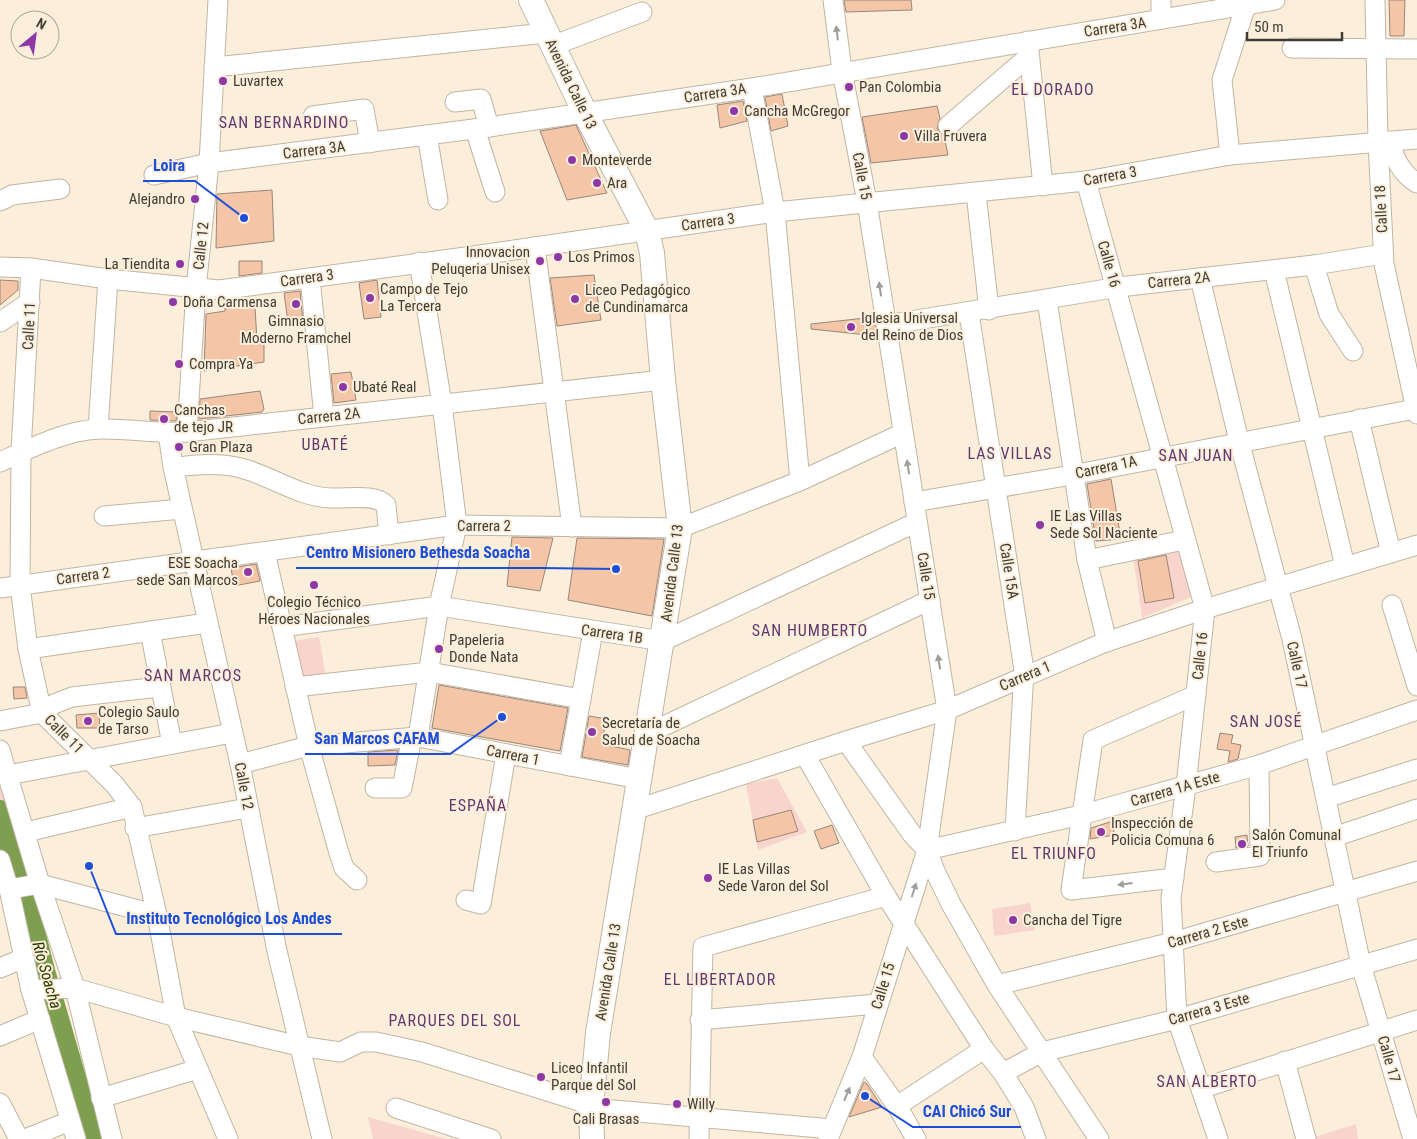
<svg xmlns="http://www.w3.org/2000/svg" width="1417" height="1139" font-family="'Roboto Condensed',sans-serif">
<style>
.green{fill:#f8d4cc}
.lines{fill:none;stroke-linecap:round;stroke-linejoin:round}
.river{stroke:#7e9f50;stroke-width:22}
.building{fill:#f4c5a7;stroke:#98877b}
.minor-casing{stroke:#c0b5a3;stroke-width:21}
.major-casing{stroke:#c0b5a3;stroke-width:26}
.minor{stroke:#fff;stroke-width:19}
.major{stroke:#fff;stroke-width:24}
.oneway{fill:#a09e9a}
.poi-dot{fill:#8d38a6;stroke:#fbefdc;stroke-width:2}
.labels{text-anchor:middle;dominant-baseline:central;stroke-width:4;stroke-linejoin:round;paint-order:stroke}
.street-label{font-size:15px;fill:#403c34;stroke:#fbefdc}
.poi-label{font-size:15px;fill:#403c34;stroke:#fbefdc;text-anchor:start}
.neighbourhood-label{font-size:16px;letter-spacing:1px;fill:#61376e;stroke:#fbefdc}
.water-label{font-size:16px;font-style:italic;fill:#263a00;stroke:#fbefdc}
.leader{fill:none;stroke:#1d4ed8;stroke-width:2}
.callout-dot{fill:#1d4ed8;stroke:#fbefdc;stroke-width:2}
.callout-label{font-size:16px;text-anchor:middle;font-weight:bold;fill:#1d4ed8;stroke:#fbefdc;stroke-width:4;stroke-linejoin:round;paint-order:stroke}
</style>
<rect width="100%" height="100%" fill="#fbefdc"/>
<g class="green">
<polygon points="1180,545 1193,596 1142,618 1133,555"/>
<polygon points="319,637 326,677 302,678 294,641"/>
<polygon points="0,773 103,1139 83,1139 39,992 0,850"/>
<polygon points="777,778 807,832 758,850 746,784"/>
<polygon points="1030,903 1035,930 994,936 992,909"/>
<polygon points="368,1117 446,1139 373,1139"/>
<polygon points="1356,1124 1358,1139 1308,1139"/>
</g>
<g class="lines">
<polyline class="river" points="0,811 22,883 44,971 93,1139"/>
</g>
<g class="building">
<polygon points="844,0 911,0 912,10 846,12"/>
<polygon points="1389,0 1405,0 1404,36 1390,36"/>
<polygon points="782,94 788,126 771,131 765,97"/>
<polygon points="743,101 747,121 720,128 717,105"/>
<polygon points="937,106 940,118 937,129 944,136 948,155 871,163 862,117"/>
<polygon points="576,125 607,193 567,200 540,131"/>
<polygon points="272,190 274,241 216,248 217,194"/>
<polygon points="239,261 262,261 262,273 239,276"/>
<polygon points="594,275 601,320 557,326 550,278"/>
<polygon points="0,280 18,281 18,290 0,305"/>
<polygon points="377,280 381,317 364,319 359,283"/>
<polygon points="300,291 303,321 288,322 284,293"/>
<polygon points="252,305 253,308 255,308 257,340 262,340 262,343 264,343 264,362 204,371 206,314 225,311 225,308"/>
<polygon points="874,317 877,336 811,329 811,324"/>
<polygon points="351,372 356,400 334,403 331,374"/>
<polygon points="260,391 264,409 262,412 199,419 200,399"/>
<polygon points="150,411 177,412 176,421 150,420"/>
<polygon points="1111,479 1121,539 1096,541 1087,484"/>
<polygon points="512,537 553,538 540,591 507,586"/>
<polygon points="577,538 664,539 652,616 568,600"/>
<polygon points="1166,555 1174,598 1145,603 1138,561"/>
<polygon points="256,564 260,581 234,586 231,568"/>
<polygon points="439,685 568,708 560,751 432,728"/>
<polygon points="13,687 25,687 27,698 14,699"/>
<polygon points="99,713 100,728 77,728 76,715"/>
<polygon points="589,716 606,719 602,744 630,750 628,765 582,757"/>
<polygon points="1220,733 1233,735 1231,743 1241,745 1238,759 1228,762 1230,751 1217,749"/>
<polygon points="398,750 395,765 368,766 368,752"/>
<polygon points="791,810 798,831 757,842 753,820"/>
<polygon points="1113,821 1114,835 1090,839 1091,828"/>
<polygon points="832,825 839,843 821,849 814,831"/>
<polygon points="1247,835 1248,846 1236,848 1235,837"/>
<polygon points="864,1082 867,1084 882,1107 849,1117"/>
</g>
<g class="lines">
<g class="minor-casing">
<g id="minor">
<polyline points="1375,0 1378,141 1384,264 1417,414"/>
<polyline points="1161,19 1161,0"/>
<polyline points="1028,41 1043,186"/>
<polyline points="552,46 642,12"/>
<polyline points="1292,48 1417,49"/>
<polyline points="214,67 546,33"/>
<polyline points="752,88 775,212 800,481"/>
<polyline points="455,102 481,99 489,127"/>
<polyline points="313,116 364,109 370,143"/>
<polyline points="948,126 1029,56"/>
<polyline points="475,129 495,192"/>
<polyline points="427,135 438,200"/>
<path d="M1389,141C1394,157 1401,174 1417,183"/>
<polyline points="1230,155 1222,80 1246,5"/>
<polyline points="154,175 209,163 489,127 752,88 1275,0"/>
<polyline points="1086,181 1205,609 1186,786 1171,898 1177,1019 1218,1139"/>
<polyline points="976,193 989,310"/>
<polyline points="0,201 12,195 60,189"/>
<polyline points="535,247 572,527"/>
<polyline points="1314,265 1329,314 1353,351"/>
<polyline points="0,267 31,268 108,279 219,290 473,256 775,212 1086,181 1230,155 1417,139"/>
<polyline points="31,268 21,452 20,585 28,649 42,713 114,784 132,807 157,915 176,1017 228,1139"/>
<polyline points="1274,270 1345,566"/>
<polyline points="310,278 324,417"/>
<polyline points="1200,278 1239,441 1292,639 1361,965 1413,1139"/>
<polyline points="1047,300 1087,560 1107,642"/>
<polyline points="969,313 1024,670 1015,831"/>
<polyline points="0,322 30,302"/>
<polyline points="886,325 1119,287 1314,265 1383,254"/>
<polyline points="1359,419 1391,553"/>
<polyline points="98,429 108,279"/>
<polyline points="187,432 196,289 209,163 218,0"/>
<polyline points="168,433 173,467 240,764 277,951 322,1139"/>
<path d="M0,462C31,448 64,431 98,429C128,428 158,434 187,432L663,380"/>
<path d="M173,467C189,466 206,463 222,465C261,467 293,497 331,498C347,499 375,493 386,505L389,535"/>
<polyline points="914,502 1072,475 1415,409"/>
<polyline points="104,516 182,509"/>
<polyline points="265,552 309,746 339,853 344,868 357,880"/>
<polyline points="1087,560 1184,540"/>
<polyline points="0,588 457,525 680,528 800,481 903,433"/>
<polyline points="1392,605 1417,686"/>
<polyline points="282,627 439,606 663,641 917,522"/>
<polyline points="150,631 172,744"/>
<polyline points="28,649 207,623"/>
<polyline points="295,687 429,672 581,699"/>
<polyline points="0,721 42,713 54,704 72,697 159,687"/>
<polyline points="647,734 930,600"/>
<polyline points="418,737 439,606 457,525 442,404 419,262"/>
<polyline points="846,741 912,834 927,850 935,871 951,904 997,985 1099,1139"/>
<polyline points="0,750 40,884 75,988 112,1139"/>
<polyline points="805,755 886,896 984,1049 1003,1073 1024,1107 1036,1139"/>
<polyline points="240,764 309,746 418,737 639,779"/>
<polyline points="569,766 593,631"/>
<polyline points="8,775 232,733"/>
<polyline points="375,788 402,788 412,737"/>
<polyline points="1326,798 1417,769"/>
<polyline points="634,810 846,741 947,710 1103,643 1205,609 1417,545"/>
<polyline points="135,828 248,808"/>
<polyline points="26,832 132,807"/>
<polyline points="1334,837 1417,809"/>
<polyline points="927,850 1081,815 1259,765 1417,710"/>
<polyline points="0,860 9,889 31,990 76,1139"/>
<polyline points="1216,862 1260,856 1259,765"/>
<polyline points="1174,878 1071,890 1093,740 1196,695"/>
<polyline points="9,889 40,884 157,915"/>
<polyline points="466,900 481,904 506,754"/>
<polyline points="0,968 24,958"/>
<polyline points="997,985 1173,942 1417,871"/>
<polyline points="31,990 75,988 176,1017 299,1046 340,1052 361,1042 376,1042 422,1052 579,1101 591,1108 832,1129"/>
<polyline points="700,1020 877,1004"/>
<polyline points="0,1036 40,1019"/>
<polyline points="862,1057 897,1106 916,1139"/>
<polyline points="1285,1061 1306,1139"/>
<polyline points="1003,1073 1042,1052 1177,1019 1417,949"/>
<polyline points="1203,1088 1417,1020"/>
<polyline points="101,1098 198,1069"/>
<polyline points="0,1103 19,1139"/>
<polyline points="897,1106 984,1049"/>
<polyline points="396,1108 491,1139"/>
<polyline points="25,1139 70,1121"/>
<polyline points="699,1139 703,947 886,896"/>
<polyline points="828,1139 862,1057 927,850 947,710 867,202 842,71 833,0"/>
</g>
</g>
<g class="major-casing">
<polyline id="major" points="531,0 585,113 647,231 652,253 663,380 680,528 598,1033 591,1108 592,1139"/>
</g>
<use href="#minor" class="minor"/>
<use href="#major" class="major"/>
</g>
<defs><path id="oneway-solid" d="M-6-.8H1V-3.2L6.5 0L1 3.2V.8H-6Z" transform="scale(1.25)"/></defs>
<g class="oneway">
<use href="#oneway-solid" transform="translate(837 33) rotate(-97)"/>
<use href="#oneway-solid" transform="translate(880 289) rotate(-98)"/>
<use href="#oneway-solid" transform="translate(908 467) rotate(-99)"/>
<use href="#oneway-solid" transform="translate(939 662) rotate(-99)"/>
<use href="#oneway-solid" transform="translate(1125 884) rotate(173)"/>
<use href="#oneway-solid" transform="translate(914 890) rotate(-72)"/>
<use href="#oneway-solid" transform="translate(847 1094) rotate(-67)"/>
</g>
<g class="poi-dot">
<circle cx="223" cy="81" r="5"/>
<circle cx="849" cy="87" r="5"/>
<circle cx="734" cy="111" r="5"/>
<circle cx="904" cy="136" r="5"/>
<circle cx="572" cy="160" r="5"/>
<circle cx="597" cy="183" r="5"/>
<circle cx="195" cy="199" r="5"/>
<circle cx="558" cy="257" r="5"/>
<circle cx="540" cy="261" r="5"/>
<circle cx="180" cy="264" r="5"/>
<circle cx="370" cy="298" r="5"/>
<circle cx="575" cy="299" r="5"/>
<circle cx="173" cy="302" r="5"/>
<circle cx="296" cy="304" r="5"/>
<circle cx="851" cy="327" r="5"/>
<circle cx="179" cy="364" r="5"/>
<circle cx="343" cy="387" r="5"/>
<circle cx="164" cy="419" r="5"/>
<circle cx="179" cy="447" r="5"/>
<circle cx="1040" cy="525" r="5"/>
<circle cx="248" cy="572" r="5"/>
<circle cx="314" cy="585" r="5"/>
<circle cx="439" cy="649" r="5"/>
<circle cx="88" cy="721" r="5"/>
<circle cx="592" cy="732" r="5"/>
<circle cx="1101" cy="832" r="5"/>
<circle cx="1242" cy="844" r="5"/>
<circle cx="708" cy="878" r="5"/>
<circle cx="1013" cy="920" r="5"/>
<circle cx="541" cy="1077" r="5"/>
<circle cx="606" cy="1102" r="5"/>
<circle cx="677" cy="1104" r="5"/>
</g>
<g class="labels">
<g class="street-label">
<text transform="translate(1115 27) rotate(-9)">Carrera 3A</text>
<text transform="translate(571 84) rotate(64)">Avenida Calle 13</text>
<text transform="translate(715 93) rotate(-9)">Carrera 3A</text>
<text transform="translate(314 150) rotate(-7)">Carrera 3A</text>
<text transform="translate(862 176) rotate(79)">Calle 15</text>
<text transform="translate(1110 176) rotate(-10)">Carrera 3</text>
<text transform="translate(1381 209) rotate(-93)">Calle 18</text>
<text transform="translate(708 222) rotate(-8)">Carrera 3</text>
<text transform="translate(201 246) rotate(-84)">Calle 12</text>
<text transform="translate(1109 264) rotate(74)">Calle 16</text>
<text transform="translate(307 278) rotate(-8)">Carrera 3</text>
<text transform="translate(1179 280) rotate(-6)">Carrera 2A</text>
<text transform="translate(29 326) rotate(-87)">Calle 11</text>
<text transform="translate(329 416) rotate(-6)">Carrera 2A</text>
<text transform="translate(1106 467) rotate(-12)">Carrera 1A</text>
<text x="484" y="526">Carrera 2</text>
<text transform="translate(1009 571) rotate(81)">Calle 15A</text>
<text transform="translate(672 573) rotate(-83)">Avenida Calle 13</text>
<text transform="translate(83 576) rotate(-8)">Carrera 2</text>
<text transform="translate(926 576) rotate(81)">Calle 15</text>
<text transform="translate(612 634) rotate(8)">Carrera 1B</text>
<text transform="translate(1200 656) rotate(-84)">Calle 16</text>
<text transform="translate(1297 665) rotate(77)">Calle 17</text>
<text transform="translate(1025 676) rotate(-23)">Carrera 1</text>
<text transform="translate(64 734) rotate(45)">Calle 11</text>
<text transform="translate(513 755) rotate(11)">Carrera 1</text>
<text transform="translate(244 786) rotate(79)">Calle 12</text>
<text transform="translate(1175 789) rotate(-16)">Carrera 1A Este</text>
<text transform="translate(1208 932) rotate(-16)">Carrera 2 Este</text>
<text transform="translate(608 972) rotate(-81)">Avenida Calle 13</text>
<text transform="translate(883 986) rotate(-73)">Calle 15</text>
<text transform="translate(1209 1009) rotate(-16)">Carrera 3 Este</text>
<text transform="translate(1389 1059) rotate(74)">Calle 17</text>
</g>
<g class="poi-label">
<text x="233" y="81">Luvartex</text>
<text x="859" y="87">Pan Colombia</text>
<text x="744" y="111">Cancha McGregor</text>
<text x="914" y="136">Villa Fruvera</text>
<text x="582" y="160">Monteverde</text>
<text x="607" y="183">Ara</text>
<text x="185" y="199" text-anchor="end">Alejandro</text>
<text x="530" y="252" text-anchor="end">Innovacion<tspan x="530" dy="17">Peluqeria Unisex</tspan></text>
<text x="568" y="257">Los Primos</text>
<text x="170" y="264" text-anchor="end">La Tiendita</text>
<text x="380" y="289">Campo de Tejo<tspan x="380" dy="17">La Tercera</tspan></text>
<text x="585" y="290">Liceo Pedagógico<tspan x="585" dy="17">de Cundinamarca</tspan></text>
<text x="183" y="302">Doña Carmensa</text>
<text x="861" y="318">Iglesia Universal<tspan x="861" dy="17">del Reino de Dios</tspan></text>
<text x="296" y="321" text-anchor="middle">Gimnasio<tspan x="296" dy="17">Moderno Framchel</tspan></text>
<text x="189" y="364">Compra Ya</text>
<text x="353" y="387">Ubaté Real</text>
<text x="174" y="410">Canchas<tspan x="174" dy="17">de tejo JR</tspan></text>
<text x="189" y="447">Gran Plaza</text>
<text x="1050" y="516">IE Las Villas<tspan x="1050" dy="17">Sede Sol Naciente</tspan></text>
<text x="238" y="563" text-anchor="end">ESE Soacha<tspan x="238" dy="17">sede San Marcos</tspan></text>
<text x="314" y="602" text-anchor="middle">Colegio Técnico<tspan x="314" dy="17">Héroes Nacionales</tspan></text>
<text x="449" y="640">Papeleria<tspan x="449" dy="17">Donde Nata</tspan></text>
<text x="98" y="712">Colegio Saulo<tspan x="98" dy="17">de Tarso</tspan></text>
<text x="602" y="723">Secretaría de<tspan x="602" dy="17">Salud de Soacha</tspan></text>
<text x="1111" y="823">Inspección de<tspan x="1111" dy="17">Policia Comuna 6</tspan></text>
<text x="1252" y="835">Salón Comunal<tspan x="1252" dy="17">El Triunfo</tspan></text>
<text x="718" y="869">IE Las Villas<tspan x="718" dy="17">Sede Varon del Sol</tspan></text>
<text x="1023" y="920">Cancha del Tigre</text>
<text x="551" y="1068">Liceo Infantil<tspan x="551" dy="17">Parque del Sol</tspan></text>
<text x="687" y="1104">Willy</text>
<text x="606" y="1119" text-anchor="middle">Cali Brasas</text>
</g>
<g class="neighbourhood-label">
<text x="1053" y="89">EL DORADO</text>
<text x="284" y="122">SAN BERNARDINO</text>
<text x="325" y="444">UBATÉ</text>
<text x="1010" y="453">LAS VILLAS</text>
<text x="1196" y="455">SAN JUAN</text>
<text x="810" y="630">SAN HUMBERTO</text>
<text x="193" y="675">SAN MARCOS</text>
<text x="1266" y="721">SAN JOSÉ</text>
<text x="478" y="805">ESPAÑA</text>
<text x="1054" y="853">EL TRIUNFO</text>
<text x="720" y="979">EL LIBERTADOR</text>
<text x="455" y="1020">PARQUES DEL SOL</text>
<text x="1207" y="1081">SAN ALBERTO</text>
</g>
<g class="water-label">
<text transform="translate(47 975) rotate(74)">Río Soacha</text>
</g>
</g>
<path class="leader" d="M244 218L195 181H143M616 569L541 568H296M502 717L450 754H305M89 866L116 934H342M865 1096L913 1127H1021"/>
<g class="callout-dot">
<circle cx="244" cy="218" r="5"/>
<circle cx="616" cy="569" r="5"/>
<circle cx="502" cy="717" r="5"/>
<circle cx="89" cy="866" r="5"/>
<circle cx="865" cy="1096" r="5"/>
</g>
<g class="callout-label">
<text x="169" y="171">Loira</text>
<text x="418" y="558">Centro Misionero Bethesda Soacha</text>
<text x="377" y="744">San Marcos CAFAM</text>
<text x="229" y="924">Instituto Tecnológico Los Andes</text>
<text x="967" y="1117">CAI Chicó Sur</text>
</g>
<g transform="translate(35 35) rotate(29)"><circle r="24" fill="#fbefdc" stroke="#b0a799"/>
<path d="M0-4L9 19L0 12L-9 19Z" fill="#8d38a6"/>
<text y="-8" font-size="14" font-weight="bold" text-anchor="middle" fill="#403c34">N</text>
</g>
<path d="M1247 32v8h95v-8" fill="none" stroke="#403c34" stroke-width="2.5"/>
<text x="1254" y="32" font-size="15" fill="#403c34" stroke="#fbefdc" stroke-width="4" paint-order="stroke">50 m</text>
</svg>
